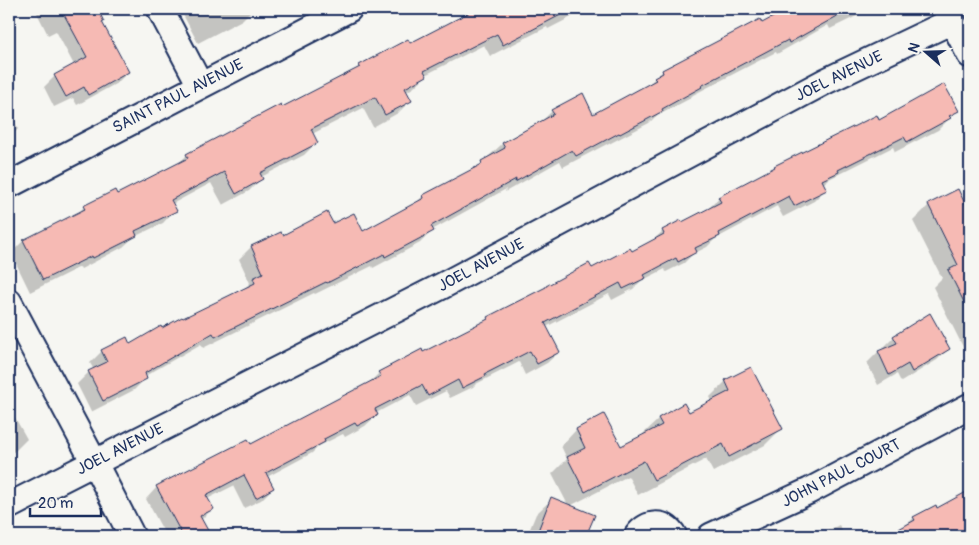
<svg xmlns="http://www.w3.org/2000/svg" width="979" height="545" font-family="Pangolin,sans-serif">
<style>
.shadow{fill:#0003}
.building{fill:#f6bab4;stroke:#1b2f5e}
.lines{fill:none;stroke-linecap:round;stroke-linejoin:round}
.minor-casing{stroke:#1b2f5e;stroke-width:29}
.minor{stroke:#f6f6f2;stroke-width:25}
.labels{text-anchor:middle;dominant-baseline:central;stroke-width:4;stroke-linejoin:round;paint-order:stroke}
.street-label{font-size:16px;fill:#1b2f5e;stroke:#f6f6f2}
</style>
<rect width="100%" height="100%" fill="#f6f6f2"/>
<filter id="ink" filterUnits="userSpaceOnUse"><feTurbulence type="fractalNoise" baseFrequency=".02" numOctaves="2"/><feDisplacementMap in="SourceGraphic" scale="10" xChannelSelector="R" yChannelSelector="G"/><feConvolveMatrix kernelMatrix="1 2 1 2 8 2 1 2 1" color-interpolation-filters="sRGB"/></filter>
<g filter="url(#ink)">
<g class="shadow">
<polygon points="35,9 96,9 103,21 101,23 128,72 117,83 77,105 73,98 54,107 44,87 55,76 74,65 56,31 48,35"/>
<polygon points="180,9 253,9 242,20 198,43"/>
<polygon points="466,9 587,9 548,29 547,27 490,56 484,45 425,75 426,76 413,88 406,92 410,101 398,113 373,127 363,108 312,134 316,143 304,155 261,177 261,179 249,191 223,205 211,183 172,204 175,210 163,223 134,237 123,247 81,269 80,267 30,292 11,253 23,241 77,214 84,207 116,195 178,164 187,155 353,72 360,66 409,44 468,14"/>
<polygon points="790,9 871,9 830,29 828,25 777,54 776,52 693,95 689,99 655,117 649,123 607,145 607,144 563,167 560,161 505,192 506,189 432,230 432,231 420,243 373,268 372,266 315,294 314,293 203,348 201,344 145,376 146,378 134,390 91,412 77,384 89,372 94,370 90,363 102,351 129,345 243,290 250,283 239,259 251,247 281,234 282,236 332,225 363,233 414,205 423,196 474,170 502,144 540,123 552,111 593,115 650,83 663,71 762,25"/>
<polygon points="9,110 18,129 9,138"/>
<polygon points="957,111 938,130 895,152 893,147 829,179 823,184 826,189 814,201 783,217 777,206 715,239 707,247 693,254 684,263 666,272 665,269 641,281 633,289 612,300 609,294 546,327 559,352 547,363 525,375 519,362 476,384 473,387 450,398 446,391 416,406 410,395 376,413 377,415 365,426 345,437 343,434 319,446 312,453 267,477 273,488 261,500 244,508 233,486 207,499 212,509 201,520 208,533 204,536 166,536 146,499 157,487 250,445 367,385 379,373 423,354 482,323 488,318 543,290 546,287 591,270 631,253 652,241 663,231 681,224 708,209 719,198 771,171 775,167 876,117 878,121"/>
<polygon points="957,191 970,217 970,346 964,349 933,287 942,278 913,221 929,205"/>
<polygon points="894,337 948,349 937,360 901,382 897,374 878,385 867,363 878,352 884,349 883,348"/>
<polygon points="726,381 781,429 765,445 713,472 706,459 638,495 628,476 570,506 593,515 585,536 527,536 536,514 552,499 568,505 552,474 567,459 561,446 576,430 604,416 620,448 644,436 643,434 659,419 688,414 712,401 710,397"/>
<polygon points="9,407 27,439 16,450 9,455"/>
<polygon points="970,490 970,536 893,536 914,518 937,510"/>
<polygon points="839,525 845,536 817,536"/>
<polygon points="62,526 67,536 43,536"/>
</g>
<g class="building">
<polygon points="61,9 98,9 104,22 102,22 129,72 88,95 84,87 66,97 54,75 87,57"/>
<polygon points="476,9 572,9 503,45 497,34 424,71 427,76 405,88 412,101 385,115 375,97 311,129 318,143 260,173 263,179 236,194 224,172 171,200 177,211 135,231 137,236 93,258 92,256 43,280 23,240 85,209 83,206 115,190 117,194 188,158 186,154 281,104 282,107 360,67 359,65 408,39 410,43"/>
<polygon points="788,9 850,9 789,43 788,40 701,86 702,87 662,109 663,111 620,134 619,133 576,156 572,150 515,182 516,179 431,226 434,231 385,257 384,254 327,283 326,282 215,337 213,333 145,373 147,379 103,401 88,371 107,362 101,350 127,337 130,344 161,326 162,328 182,317 183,318 255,283 253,278 263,273 251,246 281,232 283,235 327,212 333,223 354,213 363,231 424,198 423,195 482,164 481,161 505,148 502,143 554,114 551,110 583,93 593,114 656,80 654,78 663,73 662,70 760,19 762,23"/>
<polygon points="944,84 959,111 949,116 951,118 907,142 904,137 838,170 839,172 822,180 827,190 794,206 789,196 719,233 720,236 695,248 697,252 678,262 676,258 644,275 646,278 623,289 620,283 545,323 560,352 537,364 530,351 485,374 486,376 462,388 458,380 428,396 422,385 375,409 378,415 357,426 355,423 324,439 325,442 266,473 274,488 256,498 244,475 206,495 214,509 200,516 211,536 183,536 178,527 156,486 248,439 251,444 381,376 378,372 422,349 423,352 488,319 487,317 546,287 546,286 589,263 592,268 630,248 632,251 664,234 662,230 681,220 682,222 721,202 718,197 775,167 774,166 877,115 879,120"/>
<polygon points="958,189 970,214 970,314 948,270 958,265 928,204"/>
<polygon points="930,313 950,349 912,372 908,364 889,375 878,351 897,343 893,336"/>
<polygon points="751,367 783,429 729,457 723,444 654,480 644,461 585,492 567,457 585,448 576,429 604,414 621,446 662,425 658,418 684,403 689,412 730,391 725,380"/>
<polygon points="970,490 970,536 886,536 915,520 913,517 936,505 937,508"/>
<polygon points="551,497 595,515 586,536 536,536"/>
</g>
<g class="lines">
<g class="minor-casing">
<g id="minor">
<polyline points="160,9 200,85"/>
<polyline points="946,9 970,55"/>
<polyline points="9,185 349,9"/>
<polyline points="9,302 94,462 132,536"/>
<polyline points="9,506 442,286 826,81 952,21"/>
<path d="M637,536C647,522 665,520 674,536"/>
<polyline points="711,536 809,491 970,406"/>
</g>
</g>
<use href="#minor" class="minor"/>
</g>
</g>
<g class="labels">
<g class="street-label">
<text transform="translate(839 76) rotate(-26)">JOEL AVENUE</text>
<text transform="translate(178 96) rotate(-27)">SAINT PAUL AVENUE</text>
<text transform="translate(481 265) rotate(-28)">JOEL AVENUE</text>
<text transform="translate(120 449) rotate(-27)">JOEL AVENUE</text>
<text transform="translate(841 473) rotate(-27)">JOHN PAUL COURT</text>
</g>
</g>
<rect width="979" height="545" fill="none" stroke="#f6f6f2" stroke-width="30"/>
<rect x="15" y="15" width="949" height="515" fill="none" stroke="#1b2f5e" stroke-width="2" filter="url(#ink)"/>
<g transform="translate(926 52) rotate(290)" stroke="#f6f6f2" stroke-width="4" paint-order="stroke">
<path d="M0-4L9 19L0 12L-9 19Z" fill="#1b2f5e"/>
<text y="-8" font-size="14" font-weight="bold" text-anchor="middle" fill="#1b2f5e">N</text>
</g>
<path d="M30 508v8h71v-8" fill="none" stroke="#1b2f5e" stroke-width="2.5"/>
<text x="38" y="508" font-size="15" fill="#1b2f5e" stroke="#f6f6f2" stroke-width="4" paint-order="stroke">20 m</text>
</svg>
